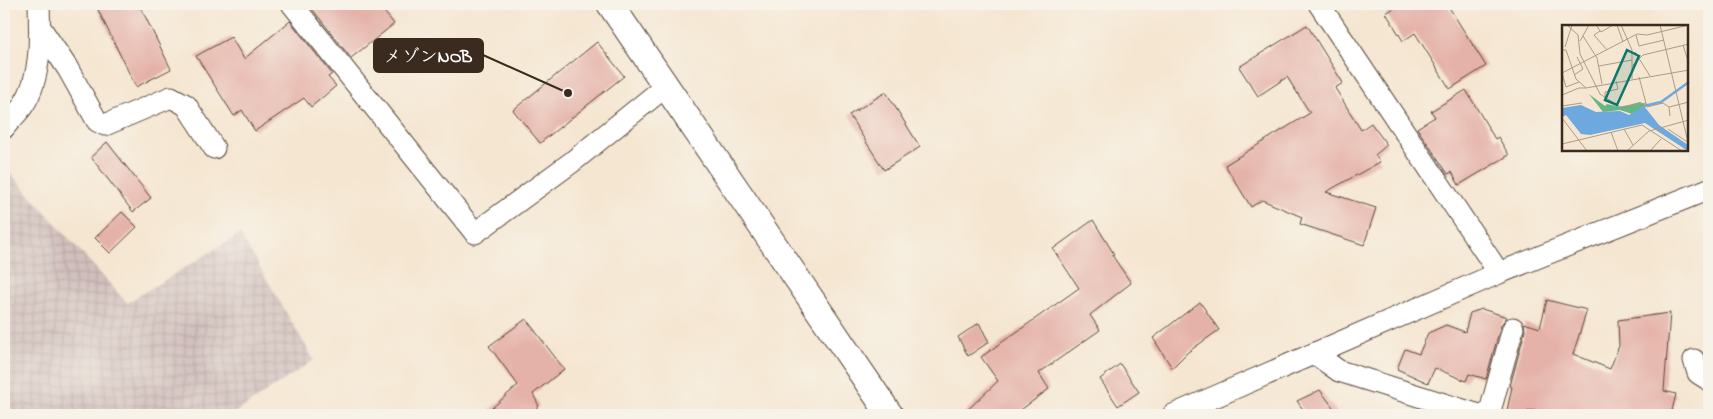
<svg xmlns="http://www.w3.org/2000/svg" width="1713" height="419" font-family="'Indie Flower','Klee One',sans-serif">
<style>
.industrial{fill:url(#industrial-grid)}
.building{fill:#e5b2a9}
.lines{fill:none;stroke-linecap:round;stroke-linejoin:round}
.minor-casing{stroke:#574639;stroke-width:23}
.tertiary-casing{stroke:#574639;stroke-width:28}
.minor{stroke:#fff;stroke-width:21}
.tertiary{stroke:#fff;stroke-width:26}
.inset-river{fill:none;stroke:#6da8de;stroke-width:2.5}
.inset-road{fill:none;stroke:#ab9b89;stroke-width:1}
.view{fill:#0f766e;fill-opacity:0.15;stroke:#0f766e;stroke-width:2.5}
.inset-edge{fill:none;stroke:#3b2a1e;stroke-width:2.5}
.leader{fill:none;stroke:#3b2a1e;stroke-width:2}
.callout-dot{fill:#3b2a1e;stroke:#f7f3e8;stroke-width:2}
.callout{fill:#3b2a1e;stroke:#3b2a1e;stroke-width:2}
.callout-label{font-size:18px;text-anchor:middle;font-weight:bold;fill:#fff}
</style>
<defs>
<pattern id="industrial-grid" width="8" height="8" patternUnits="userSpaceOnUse" patternTransform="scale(1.25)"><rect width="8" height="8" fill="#d1bfbd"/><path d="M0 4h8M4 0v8" fill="none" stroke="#b4a4a2"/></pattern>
</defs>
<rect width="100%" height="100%" fill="#f7f3e8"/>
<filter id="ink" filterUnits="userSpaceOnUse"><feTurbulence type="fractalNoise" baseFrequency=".02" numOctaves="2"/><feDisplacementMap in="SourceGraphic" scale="10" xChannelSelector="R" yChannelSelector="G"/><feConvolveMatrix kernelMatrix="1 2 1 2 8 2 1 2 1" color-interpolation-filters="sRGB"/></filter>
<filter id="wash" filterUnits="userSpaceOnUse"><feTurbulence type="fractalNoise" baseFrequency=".0096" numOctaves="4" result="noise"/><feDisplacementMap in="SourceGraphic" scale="20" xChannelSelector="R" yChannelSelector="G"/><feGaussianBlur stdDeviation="1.12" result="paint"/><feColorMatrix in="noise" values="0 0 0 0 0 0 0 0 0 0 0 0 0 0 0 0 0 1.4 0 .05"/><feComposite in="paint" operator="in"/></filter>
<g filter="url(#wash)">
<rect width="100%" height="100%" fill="#f5e6d1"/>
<path class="industrial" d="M4 166 127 303 240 234 314 360 232 415H4Z"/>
<g id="blocks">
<path class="building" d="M110 4H139L171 69 136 87 98 10Z
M310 4H378L394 24 351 58 309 5Z
M1401 4H1447L1486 66 1450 89 1415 33 1403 41 1386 13Z
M290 21 332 74 328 77 336 86 311 107 304 98 255 131 242 110 234 116 196 56 231 37 244 59Z
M1307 25 1343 83 1335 88 1361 130 1371 123 1387 145 1375 155 1380 162 1326 192 1376 208 1364 245 1300 224 1302 217 1262 200 1251 207 1225 165 1310 113 1287 77 1258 96 1239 67Z
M597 42 624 76 540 143 513 110Z
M1466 90 1495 139 1498 137 1509 155 1459 185 1452 172 1448 174 1417 128 1435 117 1431 111Z
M886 92 920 147 884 170 849 115Z
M107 142 151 198 133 212 91 157Z
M122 212 137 227 110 253 95 238Z
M1093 220 1114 254 1112 255 1131 283 1090 315 1100 330 1039 373 1049 389 1014 415H962L998 381 981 357 1079 288 1053 249Z
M1547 300 1587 310 1573 354 1610 369 1619 346 1618 320 1670 313 1664 391 1676 394 1671 415H1552L1530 410 1523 415H1506L1512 387 1510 386 1525 331 1524 323 1540 328Z
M1200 302 1219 330 1188 352 1172 368 1153 338Z
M1482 309 1507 317 1501 325 1486 379 1469 374 1466 381 1435 368 1428 383 1397 369 1405 349 1419 354 1428 333 1446 325 1465 332 1470 313Z
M526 319 564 369 533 394 539 406 528 415H484L518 385 489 346Z
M979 323 989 342 968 356 958 337Z
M1120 364 1139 392 1118 406 1100 379Z
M1320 390 1339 415H1307L1297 401Z"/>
</g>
</g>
<g filter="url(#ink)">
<use href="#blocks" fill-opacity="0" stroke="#574639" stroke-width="1"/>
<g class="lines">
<defs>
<path id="minor" d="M292 4 475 233 572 162 666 86
M1319 4 1499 273
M40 27 68 69 97 121 105 125 171 97 186 105 214 148
M4 128C10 119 19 113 24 104 42 76 40 35 39 4
M1315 354 1339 371 1479 415
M1694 360 1698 373 1709 380
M1173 415 1499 273 1709 189
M1489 415 1513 328"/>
<path id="tertiary" d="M610 4 890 415"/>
</defs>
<use href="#minor" class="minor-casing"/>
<use href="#tertiary" class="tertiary-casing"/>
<use href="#minor" class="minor"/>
<use href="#tertiary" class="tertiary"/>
</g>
</g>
<g transform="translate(1562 25)">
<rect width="126" height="126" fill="#f5e6d1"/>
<path d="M27 69 43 81 45 79 59 82 78 77 84 80 70 89 58 85 41 87Z" fill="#64b683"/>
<path d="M19 80 34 87 58 86 67 90 82 81 97 100 126 120V126L83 98 28 110 19 109 4 90 0 92V83Z" fill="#6da8de"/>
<path class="inset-river" d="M82 81 99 77 127 57"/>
<path class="inset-road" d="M5 0 16 10 18 29 38 69 58 82 84 78M34 0 39 7 51 0M55 0 61 17M59 0 70 25V54M98 0 126 117M38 6 32 10 45 25M74 10 77 21 102 15M21 11 35 33 40 59M18 16 27 0M121 20 127 39M3 22 10 0M0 25H4L14 54 24 63 127 45M73 27 88 51M37 41 70 35M70 41 81 30 127 19M12 50 21 44 15 32M77 52 85 82 101 78 107 82 108 91M17 57 4 62 0 48 75 9 85 10 127 0M0 70 17 63H24M43 73V67L56 64 54 56M0 81 20 78M107 82 127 77M0 93 25 126M62 104 71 120M106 104 127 118M49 107 56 126M0 119 80 100 120 126M65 126 87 106 127 95M88 126 99 114"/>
<path class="view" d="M65 25 77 31 55 80 43 75Z"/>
<rect width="126" height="126" class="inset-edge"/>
</g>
<path class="leader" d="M568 93L483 55"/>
<circle class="callout-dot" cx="568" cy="93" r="5"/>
<rect class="callout" x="374" y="39" width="109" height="33" rx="5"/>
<g class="callout-label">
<text x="428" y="62">メゾンNOB</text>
</g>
<rect width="1713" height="419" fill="none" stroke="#f7f3e8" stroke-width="20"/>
</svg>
